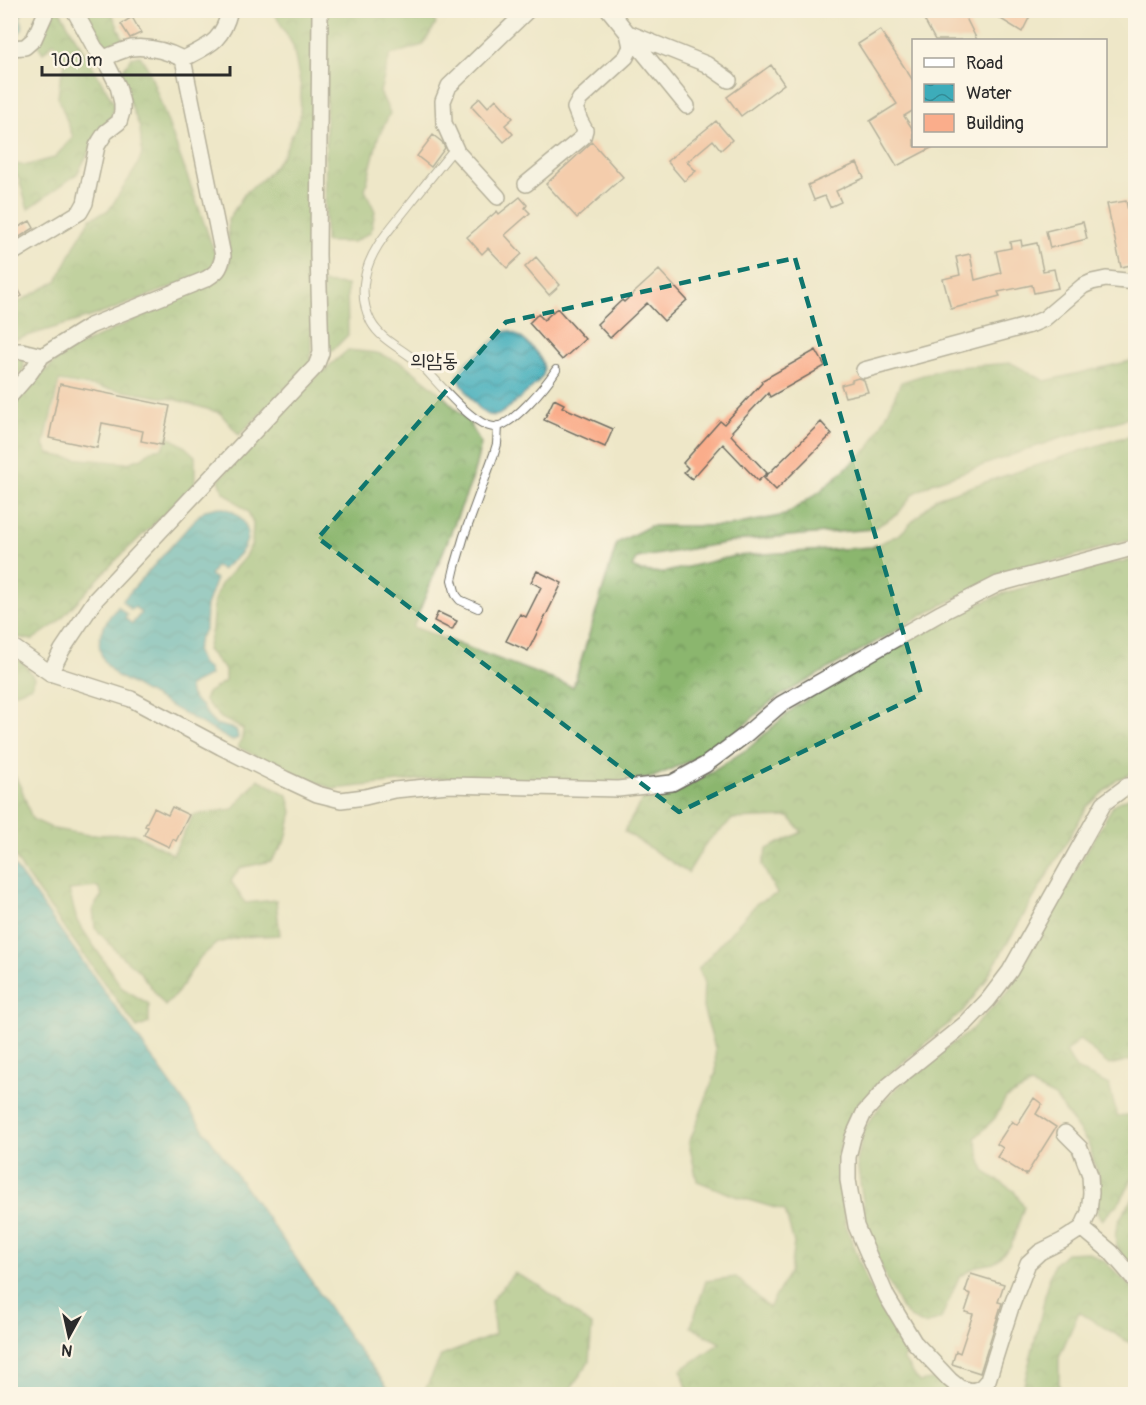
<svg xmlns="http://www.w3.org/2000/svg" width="1146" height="1405" font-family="Pangolin,'Poor Story',sans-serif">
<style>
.forest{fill:url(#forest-crowns);stroke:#5b704c;stroke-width:1.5}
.water{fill:url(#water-waves);stroke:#346c72;stroke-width:1.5}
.building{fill:#faad8b}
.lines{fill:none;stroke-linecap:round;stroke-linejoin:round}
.service-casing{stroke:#6f6d62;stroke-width:10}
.minor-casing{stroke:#6f6d62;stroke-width:18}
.service{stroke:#fff;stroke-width:8}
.minor{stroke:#fff;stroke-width:15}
.marked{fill:none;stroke:#0f766e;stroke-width:4.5;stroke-dasharray:12 8;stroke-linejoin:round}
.labels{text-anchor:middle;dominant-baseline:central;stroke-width:6;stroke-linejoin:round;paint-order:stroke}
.quarter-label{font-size:20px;fill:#2b2b2b;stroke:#fcf5e5}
</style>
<defs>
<pattern id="forest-crowns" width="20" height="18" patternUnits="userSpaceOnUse" patternTransform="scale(1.5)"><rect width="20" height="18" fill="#8bb66e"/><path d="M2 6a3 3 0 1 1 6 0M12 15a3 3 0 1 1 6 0" fill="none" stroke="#72945b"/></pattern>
<pattern id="water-waves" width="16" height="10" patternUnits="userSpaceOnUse" patternTransform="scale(1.5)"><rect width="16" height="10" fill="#3dacba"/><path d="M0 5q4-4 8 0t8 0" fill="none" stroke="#338c97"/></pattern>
</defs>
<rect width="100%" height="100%" fill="#fcf5e5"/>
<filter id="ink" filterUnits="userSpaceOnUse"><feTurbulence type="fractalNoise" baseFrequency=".0167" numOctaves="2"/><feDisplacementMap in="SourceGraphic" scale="12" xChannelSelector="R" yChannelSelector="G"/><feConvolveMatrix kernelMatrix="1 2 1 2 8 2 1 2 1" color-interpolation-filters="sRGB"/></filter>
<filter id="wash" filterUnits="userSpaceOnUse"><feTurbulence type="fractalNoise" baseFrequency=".008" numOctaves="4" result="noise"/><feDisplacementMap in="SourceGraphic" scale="24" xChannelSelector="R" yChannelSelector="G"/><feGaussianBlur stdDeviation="1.35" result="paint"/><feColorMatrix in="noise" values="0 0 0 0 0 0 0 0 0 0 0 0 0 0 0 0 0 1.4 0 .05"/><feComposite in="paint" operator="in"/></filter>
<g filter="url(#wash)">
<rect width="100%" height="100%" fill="#eee7c8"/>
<path class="forest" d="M53 11H60L114 103 112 117 93 145 77 174 28 209 18 176 11 177 10 164 28 165 54 158 73 137 58 97 60 80 65 64 54 42 43 53 37 44Z
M81 11H111L124 41 119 49 102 48Z
M272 11H316L311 207V363L239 435 220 413 174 399 59 381 44 445 49 454 69 458 127 463 142 458 152 450 163 448 168 436 184 446 195 456V485L114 562 57 623 32 640 16 637 11 632V412L20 395 64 353 219 280 229 265 228 220 245 193 266 176 283 155 300 117 301 88 293 46 274 12Z
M327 11H430L436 24 423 45 390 55 380 92 390 113 378 138 365 190 375 211 371 232 354 242H325Z
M140 56 149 70 216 256 212 268 203 275 106 312 11 341V306L57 281 76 243 91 218 109 210 136 168 142 154 140 128 124 88 122 71 132 57Z
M322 283 347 285 348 335 330 353 325 349Z
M348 350 377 353 404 364 439 392 469 422 481 444 472 480 413 627 573 687 617 543 650 526H729L785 515 819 492 869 448 886 416 901 382 945 368 1011 363 1045 381 1135 360V416L1052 441 932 483 913 494 898 514 873 529 743 540 637 558 632 567 641 571 662 573 735 556 872 547 900 534 936 498 1121 438 1135 436V542L1125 541 995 579 934 609 773 700 733 735 692 760 651 778 603 783 436 778 334 789 285 771 238 747 242 738 243 729 221 718 204 700 207 693 225 681V670L207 650 212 629 214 600 221 584 244 558 252 543 253 523 248 512 223 491 219 480 303 388Z
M11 357 24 359V369L11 386Z
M1131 560 1135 562V772L1117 780 1087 807 984 983 963 1011 878 1084 851 1116 842 1134 836 1168 846 1225 868 1284 909 1351 903 1359 919 1382 936 1379 956 1394H689L681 1370 720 1343 691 1327 706 1281 736 1277 769 1308 790 1271 794 1243 785 1211 735 1196 697 1181 689 1143 716 1072 715 1048 703 1008 704 980 698 969 757 903 777 894 762 865 767 849 802 832 789 817 733 819 706 843 688 873 624 831 644 797 663 795 682 790 749 748 796 706 944 619 1002 594 1097 566Z
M10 655 25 664 34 678 32 686 17 692H11Z
M11 770 21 787 32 819 54 829 89 835 134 834 173 854 193 815 233 809 258 779 288 795 292 812 286 840 271 861 240 868 231 881 245 903 276 900 280 935 241 937 217 943 199 959 178 992 165 1006 139 971 121 956 95 928 93 908 102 895 98 887 69 890 77 921 122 988 149 1004V1023L137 1028 26 875 11 850Z
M1135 795V1059L1109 1065 1100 1058 1080 1039 1066 1052 1076 1069 1109 1085 1117 1116 1135 1114V1174L1121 1200 1102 1220 1097 1213 1099 1178 1088 1143 1055 1097 1031 1085 1006 1098 995 1118 975 1138 984 1171 1014 1191 1024 1207 1011 1246 994 1263 977 1266 959 1277 941 1319 925 1325 912 1319 902 1309 884 1273 868 1235 857 1162 864 1129 885 1099 931 1058 967 1034 1009 990 1085 854 1114 804Z
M1135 1196V1273C1131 1267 1123 1260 1120 1253 1108 1230 1122 1214 1135 1196Z
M1088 1252 1104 1261 1135 1290V1337L1130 1343 1079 1312 1059 1357V1394H1026L1024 1384 1041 1315 1047 1285 1054 1264 1066 1253Z
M514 1273 540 1286 592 1326 589 1362 567 1394H423L441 1356 495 1335 491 1301Z"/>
<path class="water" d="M10 11H23L20 18C26 27 21 36 11 35Z
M509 331C522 336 549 359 543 375 540 382 505 412 498 415 495 416 491 415 489 415 476 410 464 387 457 376L465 363 504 332Z
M219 507C240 510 255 529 243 549 238 557 229 563 222 570L216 566 210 575 216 579 206 606 205 630 200 637 196 650 202 664 208 668 210 675 189 686 190 693 194 700 202 706 210 719 215 724 235 729 237 731 238 738 232 741 117 676C90 652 97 630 118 606L127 615 125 618 132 624 141 613 135 607 131 610 122 601 199 515 205 510Z
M10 860 291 1251 351 1340 393 1394H11Z"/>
<g id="blocks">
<path class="building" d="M919 10H938L941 16 952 10H962L977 40H935Z
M986 10H1033L1022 32Z
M132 17 141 33 130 38 121 24Z
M880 30 914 82V110L904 116 914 131V146H935L897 166 870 121 897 104 858 44Z
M771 65 784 84 741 116 727 97Z
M480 98 488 107 496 99 513 118 505 125 513 134 504 142 471 106Z
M716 121 732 140 721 150 713 140 687 162 696 171 684 181 667 161Z
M433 135 442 142 445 148 431 167 417 156Z
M592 142 623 177 577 218 546 184Z
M857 163 864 178 836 191 841 202 830 207 825 196 814 200 808 185Z
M520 197 527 205 525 208 530 213 505 235 522 254 507 268 488 248 482 254 467 237 497 211 499 214Z
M1126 201 1136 246V264L1121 267 1107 204Z
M10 215 17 228 30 221 34 228 10 243Z
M1083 222 1087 239 1050 248 1046 231Z
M1021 240 1022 246 1037 243 1043 271 1054 269 1058 288 1034 293 1032 285 998 292 1000 296 951 309 943 279 960 275 956 257 970 254 975 280 1001 273 996 251 1011 248 1010 242Z
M536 257 560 285 549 295 525 267Z
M659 270 687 300 664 321 647 303 610 338 597 324 622 300 624 302Z
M10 274 22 296 10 302Z
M557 308 585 339 562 360 529 323 538 314 544 320Z
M816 350 825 366 770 397 768 393 732 431 733 432 731 435 767 473 758 481 723 444 692 479 684 472 688 468 683 463 720 421 724 424 762 383 761 381Z
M858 378 864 380 868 392 845 397 841 385 852 382V380Z
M60 384 170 406 162 445 141 441 143 431 102 423 97 448 49 438Z
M554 399 564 404 562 407 613 429 605 447 544 420Z
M821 422 832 434 776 490 764 478Z
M537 571 562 583 528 651 506 641 520 614 526 617 541 587 531 582Z
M438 612 457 621 452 630 434 621Z
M172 807 189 815 176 841 173 839 169 847 144 835 148 827 145 826 154 808 168 815Z
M1034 1098 1042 1104 1036 1114 1056 1127 1026 1175 997 1157 1003 1148 997 1144 1012 1121 1017 1125Z
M971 1274 1004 1284 998 1302 1002 1303 980 1373 952 1364 956 1351 960 1353 973 1314 965 1312 971 1294 965 1292Z"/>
</g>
</g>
<g filter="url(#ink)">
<use href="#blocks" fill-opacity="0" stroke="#6f6d62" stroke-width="1.5"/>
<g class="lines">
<defs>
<path id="service" d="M455 148C439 167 424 186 409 205 392 227 370 249 365 277 362 292 364 308 371 322 382 342 406 350 422 366 437 381 473 426 494 427 512 427 547 384 556 370
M478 608 460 600 456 595 452 580 455 567 464 536 494 454 497 444 498 426"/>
<path id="minor" d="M609 10 687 106
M631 34 706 64 729 80
M10 48 25 47 34 39 47 10
M104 58C112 55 122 50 131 48 149 46 167 51 183 59
M526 184 583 137 585 130 580 121 575 108 580 99 626 57 631 47 628 33
M498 197 457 152 448 132 444 123 443 101 449 86 528 10
M14 252 80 212 85 203 97 146 100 141 106 132 119 122 122 112V103L118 86 104 58 95 48 74 10
M10 351H22L42 356
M864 370 1030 325 1044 319 1083 286 1092 282 1106 279 1136 282
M10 396 30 373 42 356 90 326 206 279C217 272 220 270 223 256L183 59C210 45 222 42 230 10
M10 645 50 673 131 699 221 747 285 779 317 794 341 800 365 797 394 790 448 785 618 789 672 783 705 765 744 736 781 704 939 614 998 584 1136 547
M50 673 62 650 96 599 316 366 321 353 318 255 320 10
M1065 1133 1080 1148 1090 1175 1091 1193 1089 1212 1082 1228 1062 1241 1040 1252 1028 1263 1011 1307 988 1380 981 1388 972 1391 960 1388 950 1380 914 1342 887 1297 856 1226 848 1180V1157L853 1137 864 1113 889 1085 966 1023 988 1000 1010 971 1104 803 1127 786 1136 785
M1082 1228 1111 1252 1136 1281"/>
</defs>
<use href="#service" class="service-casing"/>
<use href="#minor" class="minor-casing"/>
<use href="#service" class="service"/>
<use href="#minor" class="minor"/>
</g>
</g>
<path d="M0 0H1146V1405H0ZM795 258 921 694 679 812 318 538 506 322Z" fill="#eee7c8" fill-opacity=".55" fill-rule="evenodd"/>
<path class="marked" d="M795 258 921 694 679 812 318 538 506 322Z"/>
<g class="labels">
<g class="quarter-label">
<text x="434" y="360">의암동</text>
</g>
</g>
<rect width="1146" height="1405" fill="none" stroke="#fcf5e5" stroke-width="36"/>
<rect x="912" y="39" width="195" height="108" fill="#fcf5e5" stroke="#a8a49b" stroke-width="1.5"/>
<rect x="924" y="58" width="30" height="9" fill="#ffffff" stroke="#a8a49b" stroke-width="1.5"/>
<text x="966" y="69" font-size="18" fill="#2b2b2b">Road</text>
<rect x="924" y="84" width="30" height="18" fill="url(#water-waves)" stroke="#a8a49b" stroke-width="1.5"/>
<text x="966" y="99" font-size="18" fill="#2b2b2b">Water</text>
<rect x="924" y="114" width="30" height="18" fill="#faad8b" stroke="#a8a49b" stroke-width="1.5"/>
<text x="966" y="129" font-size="18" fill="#2b2b2b">Building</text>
<g transform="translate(69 1336) rotate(188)" stroke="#fcf5e5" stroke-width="4.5" paint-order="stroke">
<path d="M0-4.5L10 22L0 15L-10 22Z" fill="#2b2b2b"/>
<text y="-9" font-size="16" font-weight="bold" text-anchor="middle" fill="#2b2b2b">N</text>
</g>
<path d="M42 66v9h188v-9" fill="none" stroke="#2b2b2b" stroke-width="3"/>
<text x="51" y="66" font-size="18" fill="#2b2b2b" stroke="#fcf5e5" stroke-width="4.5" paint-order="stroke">100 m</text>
</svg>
